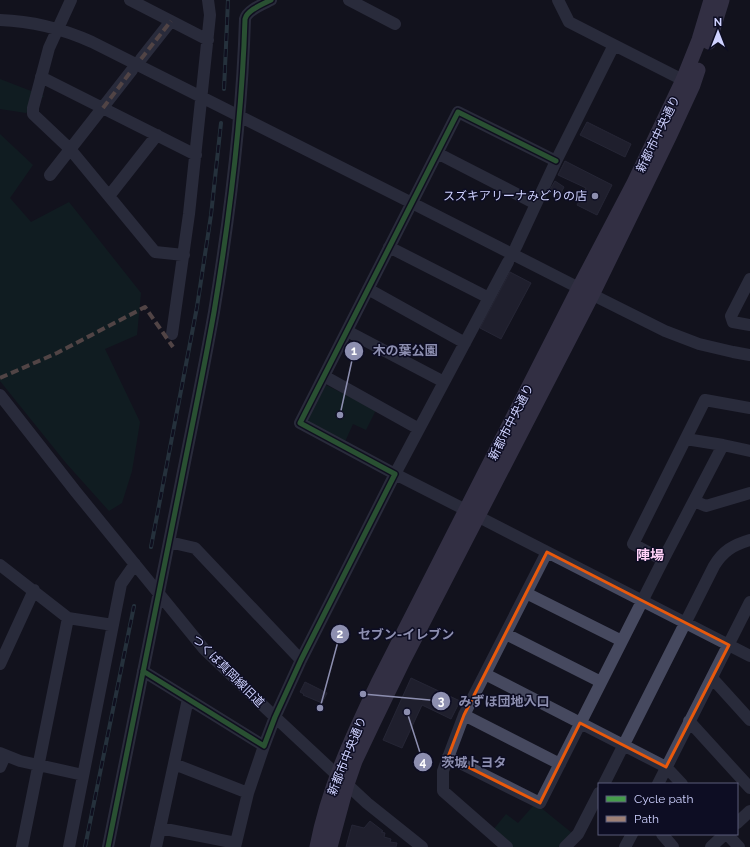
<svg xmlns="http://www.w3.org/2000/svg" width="750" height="847" font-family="Raleway,'Noto Sans JP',sans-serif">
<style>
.green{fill:#0f2926}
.building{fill:#303040;stroke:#3c3d52}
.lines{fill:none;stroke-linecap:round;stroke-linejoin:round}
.minor{stroke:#46495f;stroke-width:12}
.major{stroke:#595372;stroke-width:15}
.rail-casing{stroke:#3c5863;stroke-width:4}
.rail{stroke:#0d0d23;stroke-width:2.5;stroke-dasharray:8;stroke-linecap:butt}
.quiet{stroke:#9e8076;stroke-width:4;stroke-dasharray:8 4;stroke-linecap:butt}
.cycleway-casing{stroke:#0d0d23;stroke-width:8}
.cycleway{stroke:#469c4c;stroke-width:5}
.marked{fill:none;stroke:#e8590c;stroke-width:3;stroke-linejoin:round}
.poi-dot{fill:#8d8fb0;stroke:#0d0d23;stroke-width:1.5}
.labels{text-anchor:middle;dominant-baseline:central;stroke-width:3;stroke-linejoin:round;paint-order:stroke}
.street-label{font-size:12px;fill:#cfd2ff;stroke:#0d0d23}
.poi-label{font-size:12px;fill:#cfd2ff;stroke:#0d0d23;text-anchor:end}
.quarter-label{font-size:14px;font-weight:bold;fill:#ffd1f7;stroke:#0d0d23}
.leader{fill:none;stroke:#8d8fb0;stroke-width:1.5}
.callout-dot{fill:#8d8fb0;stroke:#0d0d23;stroke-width:1.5}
.mark-label{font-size:12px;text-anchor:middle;font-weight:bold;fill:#fff}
.callout-label{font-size:13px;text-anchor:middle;font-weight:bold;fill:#8d8fb0;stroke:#0d0d23;stroke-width:3;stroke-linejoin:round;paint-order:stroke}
</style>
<rect width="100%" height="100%" fill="#12121e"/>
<path class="green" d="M0 79 44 96 26 113 0 109Z
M0 134 33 165 10 198 31 222 69 202 141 293 137 335 105 349 140 422 132 471 122 503 109 511 66 463 0 381Z
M326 385 376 410 366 430 353 424 344 444 305 424Z
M534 805 540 807 572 833 558 847H512L493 830 506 814 518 823Z"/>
<path class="building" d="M587 122 631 144 625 157 580 135Z
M565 161 612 185 597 215 577 205 586 188 558 175Z
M555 181 564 187 559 197 549 191Z
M510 272 531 283 501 339 480 328Z
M411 678 460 701 451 719 422 705 402 748 383 740Z
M305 682 327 693 322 703 303 695 304 694 300 692Z
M370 821 383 831 381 832 385 833 384 837 391 839 390 842 397 843 396 847H346L352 825 364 828Z"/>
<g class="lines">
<path class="minor" d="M71 0 49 48 33 108V114L70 149 155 252 184 255
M130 0 208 40
M349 0 395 24
M558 0 569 22 614 45
M0 20C32 21 63 29 92 42L412 203 579 288 665 331 699 344 733 352 750 355
M141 59 171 21
M41 77 196 155
M437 153 536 204
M50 175 132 70
M109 196 157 135
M389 247 489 298
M516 247 556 161 614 45 683 80
M750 279 731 316 733 322 750 325
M368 289 465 343
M347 331 444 382
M172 334 189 214 210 15 208 0
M324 376 419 429
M0 395 76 492 204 649 275 717 367 803 422 847
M686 439 723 445 750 451
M694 501 706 506 750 493
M466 510 395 474 508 262
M477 516 750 656
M169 542 195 548 301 660
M663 560 633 544 705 400 750 408
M0 565 68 618 113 625
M526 593 622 641
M506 634 601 682
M0 664 34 590
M143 671 264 746 275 717 301 660 395 474 300 423 458 112 556 161
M485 674 666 767 682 784
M712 678 750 720
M464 715 560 764
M689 721 750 788
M0 753 20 761 83 775
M448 757 540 803 663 560 723 445
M174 764 248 793
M0 767 5 756
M604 784 714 566C723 551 733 545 750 540
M658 784 750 602
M737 823 750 811
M160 828 236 843
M662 834 673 847
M727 834 739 847
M22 847 68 618
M69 847 121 584 135 564
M108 847C132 725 157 604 181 482 192 426 204 369 214 312 230 215 242 117 245 19 247 10 263 4 271 0
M156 847 188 699
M235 847 248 793 264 746
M507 847 443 791V771L464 715 547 552
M565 847 578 834 599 793
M625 847 632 834
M711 847 725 834"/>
<path class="major" d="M709 42 722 0
M317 847C328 789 353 735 378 683L579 288 634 183 683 80 699 40 711 0
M330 847 347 784 355 761 373 723 404 659 592 295 669 137 693 85 698 70"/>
<defs>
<path id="rail" d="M224 89 226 46 228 0
M151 547 197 307 211 215 221 123
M85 847 134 606"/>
</defs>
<use href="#rail" class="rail-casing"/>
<use href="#rail" class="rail"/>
<path class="quiet" d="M141 59 171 21
M103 108 132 70
M0 378 57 353 145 307 173 347"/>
<defs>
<path id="cycleway" d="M143 671 264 746 275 717 301 660 395 474 300 423 458 112 556 161
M108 847C132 725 157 604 181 482 192 426 204 369 214 312 230 215 242 117 245 19 247 10 263 4 271 0"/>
</defs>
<use href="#cycleway" class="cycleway-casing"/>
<use href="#cycleway" class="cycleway"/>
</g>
<path d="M0 0H750V847H0ZM547 552 729 645 666 767 580 723 540 803 448 757 464 715Z" fill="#12121e" fill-opacity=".55" fill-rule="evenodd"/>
<path class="marked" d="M547 552 729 645 666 767 580 723 540 803 448 757 464 715Z"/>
<circle class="poi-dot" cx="595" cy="196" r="4"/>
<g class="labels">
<g class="street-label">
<text transform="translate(658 134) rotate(-64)">新都市中央通り</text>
<text transform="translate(511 422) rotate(-63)">新都市中央通り</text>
<text transform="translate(228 671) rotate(45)">つくば真岡線旧道</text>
<text transform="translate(347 756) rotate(-68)">新都市中央通り</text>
</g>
<g class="poi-label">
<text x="587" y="196">スズキアリーナみどりの店</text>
</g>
<g class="quarter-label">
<text x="650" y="555">陣場</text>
</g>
</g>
<path class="leader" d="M340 415L354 351M320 708L340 634M363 694L441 701M407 712L423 762"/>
<g class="callout-dot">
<circle cx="340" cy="415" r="4"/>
<circle cx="320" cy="708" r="4"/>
<circle cx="363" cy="694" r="4"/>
<circle cx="407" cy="712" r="4"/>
<circle cx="354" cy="351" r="10"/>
<circle cx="340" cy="634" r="10"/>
<circle cx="441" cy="701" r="10"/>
<circle cx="423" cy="762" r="10"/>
</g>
<g class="mark-label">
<text x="354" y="355">1</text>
<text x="340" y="638">2</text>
<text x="441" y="705">3</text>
<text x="423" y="766">4</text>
</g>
<g class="callout-label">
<text x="405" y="355">木の葉公園</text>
<text x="406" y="639">セブン-イレブン</text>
<text x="504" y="706">みずほ団地入口</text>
<text x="474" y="767">茨城トヨタ</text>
</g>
<rect x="598" y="783" width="140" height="52" fill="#0d0d23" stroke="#5b5c7b"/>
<rect x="606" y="796" width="20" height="6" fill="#469c4c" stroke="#5b5c7b"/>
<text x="634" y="803" font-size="12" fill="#cfd2ff">Cycle path</text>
<rect x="606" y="816" width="20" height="6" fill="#9e8076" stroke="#5b5c7b"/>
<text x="634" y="823" font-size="12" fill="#cfd2ff">Path</text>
<g transform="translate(718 32)" stroke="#0d0d23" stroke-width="3" paint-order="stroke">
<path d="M0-3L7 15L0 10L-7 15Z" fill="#cfd2ff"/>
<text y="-6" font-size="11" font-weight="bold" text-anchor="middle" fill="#cfd2ff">N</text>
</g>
</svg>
